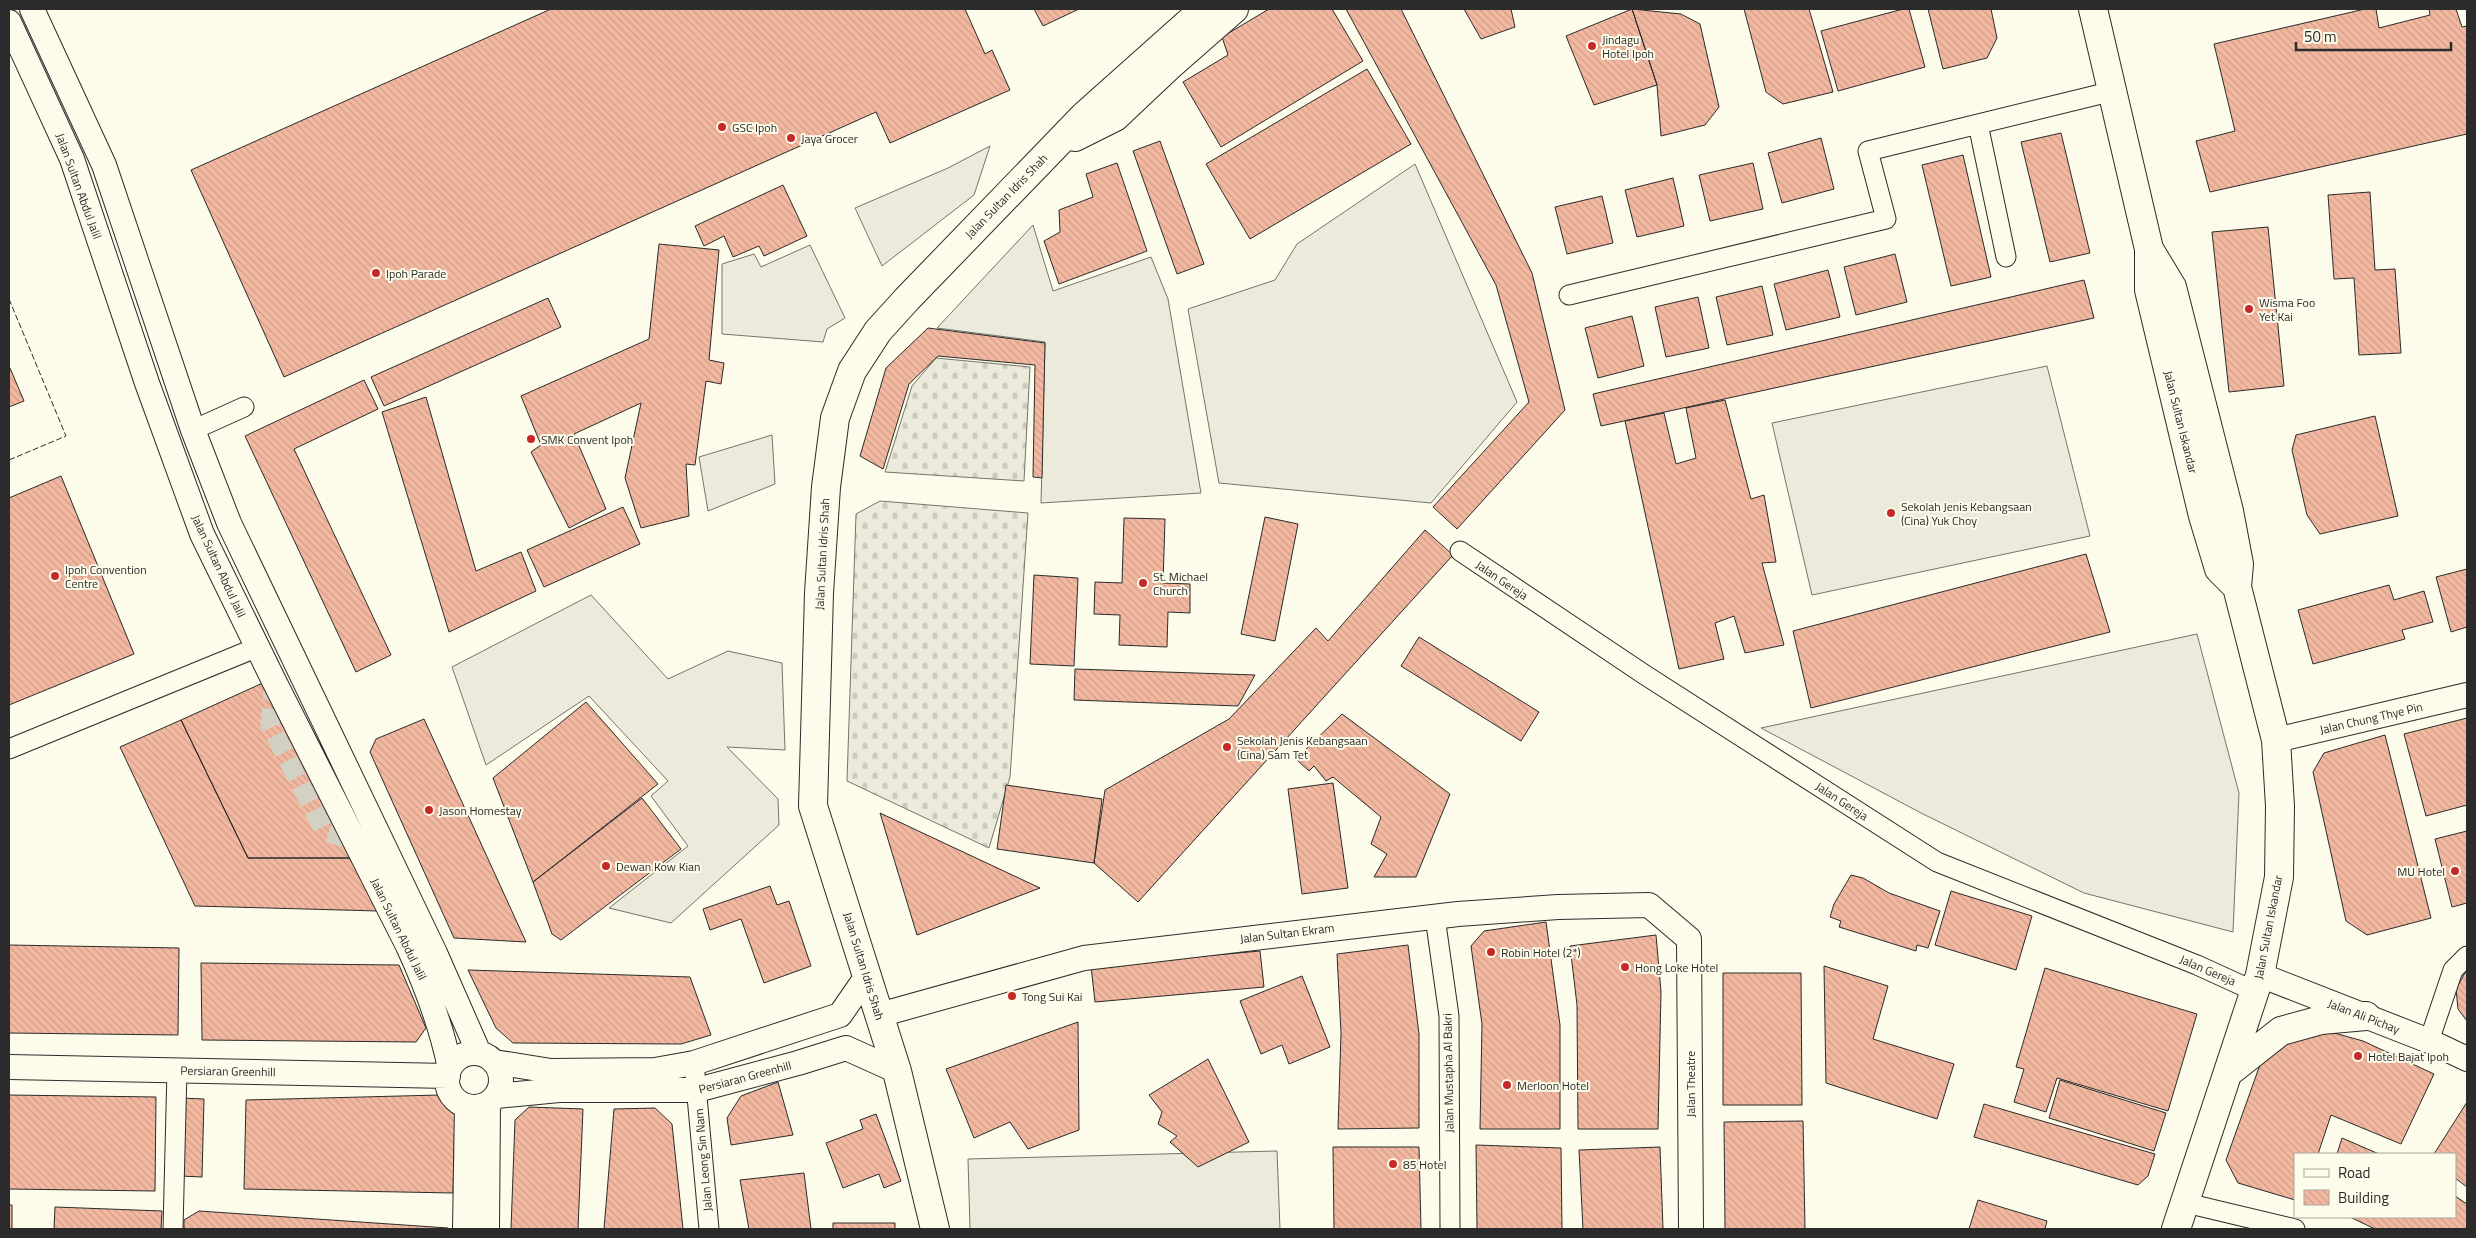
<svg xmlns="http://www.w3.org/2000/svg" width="2476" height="1238" font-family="'Titillium Web',sans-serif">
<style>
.grass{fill:#ecebdb;stroke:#74746e}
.cemetery{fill:url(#cemetery-stones);stroke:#74746e}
.parking{fill:#eceadb;stroke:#74746e}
.building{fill:url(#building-back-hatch);stroke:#2b2b2b}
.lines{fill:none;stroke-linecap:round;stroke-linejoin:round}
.minor-tunnel{stroke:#d3d1c4;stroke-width:19;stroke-dasharray:19 9;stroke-linecap:butt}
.minor-casing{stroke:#2b2b2b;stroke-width:21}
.tertiary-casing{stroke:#2b2b2b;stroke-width:26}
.trunk-casing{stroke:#2b2b2b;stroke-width:30}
.minor{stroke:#fdfbea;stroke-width:19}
.tertiary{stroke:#fdfbea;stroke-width:24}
.trunk{stroke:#fdfbea;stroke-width:28}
.fence{stroke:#2b2b2b;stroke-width:1;stroke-dasharray:6 2.5;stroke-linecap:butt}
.poi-dot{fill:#c62828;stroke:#fdfbea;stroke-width:2}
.labels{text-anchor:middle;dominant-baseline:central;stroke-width:4;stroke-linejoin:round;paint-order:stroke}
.poi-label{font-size:12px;fill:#2b2b2b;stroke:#fdfbea;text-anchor:start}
.street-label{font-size:12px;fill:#2b2b2b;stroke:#fdfbea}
</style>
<defs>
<pattern id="cemetery-stones" width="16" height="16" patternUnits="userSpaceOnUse" patternTransform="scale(1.25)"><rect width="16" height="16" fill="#ecebdb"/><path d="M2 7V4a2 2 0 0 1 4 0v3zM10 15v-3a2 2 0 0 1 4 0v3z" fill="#cbcabc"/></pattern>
<pattern id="building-back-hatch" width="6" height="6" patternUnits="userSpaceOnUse" patternTransform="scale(1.25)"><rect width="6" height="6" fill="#f2b8a0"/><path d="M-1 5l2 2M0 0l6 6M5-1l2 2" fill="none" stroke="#d09e8a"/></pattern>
</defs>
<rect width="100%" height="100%" fill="#fdfbea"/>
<path class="grass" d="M1415 164 1517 402 1431 503 1219 483 1188 309 1275 280 1297 244Z
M2047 366 2090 536 1812 595 1772 423Z"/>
<path class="cemetery" d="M936 358 1030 367 1024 481 885 472 912 386Z
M880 501 1028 513 1010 777 989 848 847 781 856 514Z"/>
<path class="parking" d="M990 146 974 195 882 266 855 208 948 168Z
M1033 225 1053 291 1151 257 1168 299 1201 493 1041 503 1045 342 937 328Z
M810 245 845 318 827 329 823 342 722 334V264L754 254 761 267Z
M772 435 775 484 708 511 699 457Z
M591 595 668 679 728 651 782 663 785 750 727 747 778 799 779 825 671 923 609 908 688 846 651 796 668 781 589 696 486 765 452 667Z
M2197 634 2239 793 2233 932 2084 893 1923 814 1761 728Z
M1277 1151 1280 1229H970L968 1159Z"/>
<path class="building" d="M551 9H965L985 54 992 50 1010 90 890 143 876 112 284 377 191 170Z
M1034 9H1079L1043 26Z
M1269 9H1332L1363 61 1221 147 1183 82 1228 55 1222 37Z
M1346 9H1401L1532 273 1565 410 1457 529 1433 507 1529 402 1496 285Z
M1464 9H1511L1515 27 1481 39Z
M1632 9 1681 14 1700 24 1719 107 1705 125 1661 136 1657 85Z
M1632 9 1657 85 1594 105 1566 36Z
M1744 9H1809L1833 92 1783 104 1766 92Z
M1903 9H1909L1925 67 1838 91 1821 31Z
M1928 9H1991L1997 38 1987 58 1943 69Z
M2365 9H2376L2379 28 2430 15 2429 9H2456L2462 27 2467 26V134L2210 192 2196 141 2235 131 2214 44Z
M1367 69 1411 144 1250 239 1206 164Z
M2061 133 2090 253 2050 262 2021 142Z
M1821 138 1834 189 1782 203 1768 153Z
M1160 141 1204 264 1177 274 1133 151Z
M1963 155 1991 277 1951 286 1922 165Z
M1117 163 1147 251 1059 284 1044 241 1060 232 1059 210 1093 197 1086 174Z
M1753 163 1763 209 1710 221 1699 175Z
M1673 178 1684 226 1637 237 1625 190Z
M783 185 807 236 764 256 759 246 733 257 724 236 704 246 695 226Z
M2370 192 2375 270 2395 269 2401 353 2359 355 2354 278 2334 279 2328 195Z
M1602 196 1613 243 1567 254 1555 207Z
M2268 227 2284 386 2229 392 2212 232Z
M659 244 719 250 709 360 724 363 721 384 706 381 695 465 686 464 689 516 641 528 625 478 641 403 574 434 606 509 569 528 531 452 541 445 521 396 649 339Z
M1895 254 1907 302 1856 315 1844 267Z
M1828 270 1840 317 1786 330 1774 284Z
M2084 280 2094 318 1601 426 1593 394Z
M1762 286 1773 335 1727 345 1716 297Z
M1698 297 1709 348 1666 357 1655 307Z
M548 298 561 327 384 406 371 377Z
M1632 316 1644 366 1598 378 1585 328Z
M928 328 1045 343 1042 478 1033 477 1035 365 938 356 909 384 883 469 860 456 886 368Z
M10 368 24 401 9 407V369Z
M364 380 378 409 294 449 391 655 356 672 245 436Z
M426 397 476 571 521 552 536 591 449 632 382 412Z
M1725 400 1751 499 1764 495 1776 562 1762 563 1784 645 1745 653 1734 616 1715 623 1724 659 1679 669 1625 421 1664 413 1676 464 1696 458 1686 408Z
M2375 416 2398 516 2320 534 2307 515 2292 450 2296 435Z
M61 476 134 654 9 705V498Z
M623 507 640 544 544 587 527 550Z
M1265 517 1298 524 1275 641 1241 634Z
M1124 518 1165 519 1163 583 1190 584V613L1168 612 1167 647 1119 645 1120 615 1094 614 1095 582 1122 583Z
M1425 530 1453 555 1138 902 1094 863 1105 790 1229 719 1316 628 1328 641Z
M2086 554 2110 632 1811 708 1793 631Z
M2467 569V627L2451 632 2436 577Z
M1034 575 1078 578 1074 666 1030 664Z
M2389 585 2394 600 2424 591 2433 622 2402 630 2405 639 2313 664 2298 610Z
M1419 637 1539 712 1521 741 1401 666Z
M1075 669 1255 675 1238 706 1074 700Z
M265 682 353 858H248L181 720Z
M586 702 658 784 533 882 493 778Z
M1342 714 1450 794 1416 877H1374L1387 854 1371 844 1381 817 1333 777 1326 781 1314 766 1309 771 1296 759Z
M2467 718V805L2426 816 2404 734Z
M424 719 526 942 454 938 370 752 376 739Z
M181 720 248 858H353L378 911 195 906 120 747Z
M2385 735 2431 918 2367 935 2346 921 2313 772 2324 753Z
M1333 783 1348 888 1302 894 1288 789Z
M1006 785 1102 799 1094 863 997 849Z
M642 798 681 849 561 940 552 934 533 882Z
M880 813 1040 888 917 935Z
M2467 831V903L2452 907 2435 839Z
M1851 875 1863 878 1889 893 1940 911 1928 948 1917 945 1916 951 1839 927 1841 921 1830 917 1834 904Z
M770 886 777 905 789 901 811 966 764 983 741 919 710 930 703 909Z
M1951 891 2032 916 2016 970 1935 945Z
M1546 922 1560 1025V1129H1480L1482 1024 1471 946 1484 931Z
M1656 935 1661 992 1658 1129H1578L1577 1005 1570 946Z
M9 945 179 948 178 1035 9 1033Z
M1408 945 1419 1034V1128L1338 1129 1341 1033 1337 954Z
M1260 951 1264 987 1095 1002 1091 966Z
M201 963 399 965 426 1028 416 1042 202 1040Z
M1824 966 1888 986 1873 1039 1954 1064 1937 1119 1826 1083Z
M2045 968 2197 1014 2168 1111 2057 1078 2046 1112 2014 1102 2024 1069 2016 1067Z
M468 970 690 977 711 1035 681 1044 513 1043 496 1028Z
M2466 971H2467V1021L2458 1009 2456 989Z
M1723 973H1801L1802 1105H1723Z
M1302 976 1330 1047 1289 1064 1282 1045 1261 1054 1240 1001Z
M1078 1022 1079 1130 1028 1149 1010 1122 974 1138 946 1069Z
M2320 1029 2363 1041 2434 1074 2401 1144 2331 1115 2318 1154H2295V1200L2238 1183 2226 1160 2261 1062 2283 1040Z
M1208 1059 1249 1142 1198 1167 1170 1142 1177 1136 1158 1124 1162 1112 1149 1095Z
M2060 1080 2166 1113 2154 1151 2049 1118Z
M778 1082 793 1135 731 1145 727 1118 741 1096Z
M9 1095 156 1097 155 1191 9 1189Z
M439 1095 455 1112 453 1193 244 1189 246 1100Z
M182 1098 204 1099 202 1177 180 1176Z
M2467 1102V1187L2455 1178V1154H2434Z
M1984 1104 2155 1154 2148 1176 2138 1185 1974 1137Z
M529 1107 583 1109 578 1229H511L515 1120Z
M655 1108 672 1124 683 1229H604L614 1109Z
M876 1114 901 1181 884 1188 879 1174 843 1188 826 1143 863 1129 860 1120Z
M1803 1121 1805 1229H1725L1724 1122Z
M2342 1138 2379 1154H2337Z
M1476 1145 1561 1148 1562 1229H1477Z
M1333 1147H1419L1421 1229H1334Z
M1660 1147 1663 1229H1583L1579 1150Z
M804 1173 811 1229H749L740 1180Z
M2455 1196 2467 1204V1229H2375L2350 1217H2455Z
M1978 1200 2047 1221 2045 1229H1969Z
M9 1205H12V1229H9Z
M55 1207 162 1211 161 1229H54Z
M199 1211 448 1228V1229H184V1220Z
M833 1223H895V1229H833Z"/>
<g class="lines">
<path class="minor-tunnel" d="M274 681 270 725 324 831 357 842"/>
<defs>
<path id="minor" d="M1978 124 2006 257
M1569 295 1886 219 1868 151 2101 94
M193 430 244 407
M1460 551 1645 675 1937 862 2197 965 2254 991
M9 749 258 647
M1435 917 1449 1016 1450 1229
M2429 1041 2453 970 2467 956
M694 1063 709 1229
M2186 1203 2295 1229
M173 1229 177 1070"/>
<path id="tertiary" d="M32 9 104 165 193 430 229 523 435 953 479 1053
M9 22 72 159 147 383 202 534 274 681 408 946C426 985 441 1025 450 1068
M2276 740 2467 695
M2260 975 2429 1041 2467 1059
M879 1015 1084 958 1458 914 1558 907 1649 905 1689 939 1691 1229
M447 1080a27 27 0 1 1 54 0a27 27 0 1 1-54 0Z
M494 1062 551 1071 655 1070 694 1063 840 1015 867 976
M9 1067 448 1076
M496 1096 559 1090H697L798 1063 846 1048 897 1071
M465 1229 467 1106
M487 1229 488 1103"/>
<path id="trunk" d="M2093 9 2149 249V290L2203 516 2219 569 2237 587
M1075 137 1115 117 1168 67 1234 9
M2149 249 2172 287 2229 511 2239 564 2237 587 2276 740 2280 806 2279 877 2260 975 2176 1229
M2229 1072 2281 1031 2321 1020 2366 1016
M935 1229 897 1071 813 806 819 593 826 487 835 418 852 371 878 331 907 299 1084 116 1204 9"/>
</defs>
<use href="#minor" class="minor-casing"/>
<use href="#tertiary" class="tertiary-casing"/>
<use href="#trunk" class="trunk-casing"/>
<use href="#minor" class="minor"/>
<use href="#tertiary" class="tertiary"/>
<use href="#trunk" class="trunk"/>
<path class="fence" d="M9 299 66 436 9 460"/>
</g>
<g class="poi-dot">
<circle cx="1592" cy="46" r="5"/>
<circle cx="722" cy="127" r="5"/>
<circle cx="791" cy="138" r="5"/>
<circle cx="376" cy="273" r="5"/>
<circle cx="2249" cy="309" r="5"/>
<circle cx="531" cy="439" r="5"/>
<circle cx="1891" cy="513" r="5"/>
<circle cx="55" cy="576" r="5"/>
<circle cx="1143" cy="583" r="5"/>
<circle cx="1227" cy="747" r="5"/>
<circle cx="429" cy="810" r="5"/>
<circle cx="606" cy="866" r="5"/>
<circle cx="2455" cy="871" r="5"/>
<circle cx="1491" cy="952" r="5"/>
<circle cx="1625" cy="967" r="5"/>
<circle cx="1012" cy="996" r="5"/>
<circle cx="2358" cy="1056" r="5"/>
<circle cx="1507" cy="1085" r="5"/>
<circle cx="1393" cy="1164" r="5"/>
</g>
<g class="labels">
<g class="poi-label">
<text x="1602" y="39">Jindagu<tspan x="1602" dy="14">Hotel Ipoh</tspan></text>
<text x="732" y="127">GSC Ipoh</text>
<text x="801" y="138">Jaya Grocer</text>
<text x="386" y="273">Ipoh Parade</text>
<text x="2259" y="302">Wisma Foo<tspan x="2259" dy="14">Yet Kai</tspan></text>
<text x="541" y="439">SMK Convent Ipoh</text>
<text x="1901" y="506">Sekolah Jenis Kebangsaan<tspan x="1901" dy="14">(Cina) Yuk Choy</tspan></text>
<text x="65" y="569">Ipoh Convention<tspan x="65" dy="14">Centre</tspan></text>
<text x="1153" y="576">St. Michael<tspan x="1153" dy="14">Church</tspan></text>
<text x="1237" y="740">Sekolah Jenis Kebangsaan<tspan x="1237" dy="14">(Cina) Sam Tet</tspan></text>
<text x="439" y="810">Jason Homestay</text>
<text x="616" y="866">Dewan Kow Kian</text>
<text x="2445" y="871" text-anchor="end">MU Hotel</text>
<text x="1501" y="952">Robin Hotel (2*)</text>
<text x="1635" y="967">Hong Loke Hotel</text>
<text x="1022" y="996">Tong Sui Kai</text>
<text x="2368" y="1056">Hotel Bajat Ipoh</text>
<text x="1517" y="1085">Merloon Hotel</text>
<text x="1403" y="1164">85 Hotel</text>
</g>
<g class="street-label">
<text transform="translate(79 186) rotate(70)">Jalan Sultan Abdul Jalil</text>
<text transform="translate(1006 196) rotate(-46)">Jalan Sultan Idris Shah</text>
<text transform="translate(2181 422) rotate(76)">Jalan Sultan Iskandar</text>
<text transform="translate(822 554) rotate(-87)">Jalan Sultan Idris Shah</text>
<text transform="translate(219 566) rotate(65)">Jalan Sultan Abdul Jalil</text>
<text transform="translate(1502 580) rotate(34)">Jalan Gereja</text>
<text transform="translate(2371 718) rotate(-13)">Jalan Chung Thye Pin</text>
<text transform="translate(1842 801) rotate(33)">Jalan Gereja</text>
<text transform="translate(2268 927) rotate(-79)">Jalan Sultan Iskandar</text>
<text transform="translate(399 929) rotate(64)">Jalan Sultan Abdul Jalil</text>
<text transform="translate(1287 933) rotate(-7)">Jalan Sultan Ekram</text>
<text transform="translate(864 966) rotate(73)">Jalan Sultan Idris Shah</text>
<text transform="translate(2208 970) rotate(23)">Jalan Gereja</text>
<text transform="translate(2364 1016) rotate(21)">Jalan Ali Pichay</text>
<text transform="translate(228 1071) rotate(1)">Persiaran Greenhill</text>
<text transform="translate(1448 1073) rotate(-91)">Jalan Mustapha Al Bakri</text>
<text transform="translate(745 1077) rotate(-15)">Persiaran Greenhill</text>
<text transform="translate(1690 1084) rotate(-90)">Jalan Theatre</text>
<text transform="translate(703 1160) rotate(-95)">Jalan Leong Sin Nam</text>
</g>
</g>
<rect width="2476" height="1238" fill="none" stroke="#2b2b2b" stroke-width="20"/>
<rect x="2294" y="1153" width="162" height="65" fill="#fdfbea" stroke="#a9a89e"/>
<rect x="2304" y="1169" width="25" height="8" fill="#fdfbea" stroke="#a9a89e"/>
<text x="2338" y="1178" font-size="15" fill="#2b2b2b">Road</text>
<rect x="2304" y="1190" width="25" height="15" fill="url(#building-back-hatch)" stroke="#a9a89e"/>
<text x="2338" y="1203" font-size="15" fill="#2b2b2b">Building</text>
<path d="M2296 42v8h155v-8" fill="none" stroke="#2b2b2b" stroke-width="2.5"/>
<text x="2304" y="42" font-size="15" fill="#2b2b2b" stroke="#fdfbea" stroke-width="4" paint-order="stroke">50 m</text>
</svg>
